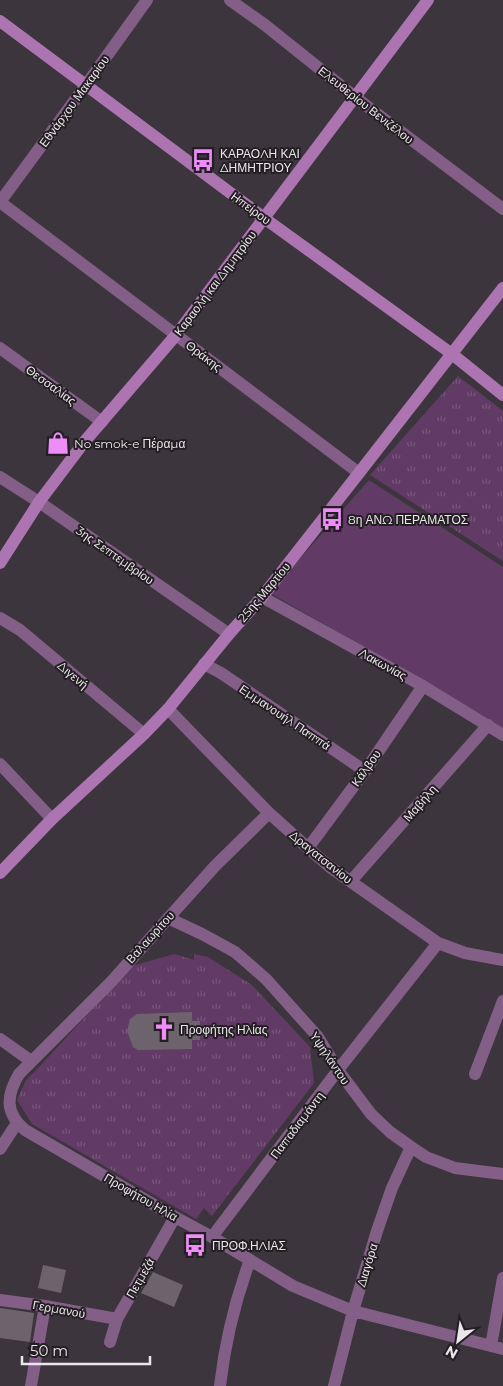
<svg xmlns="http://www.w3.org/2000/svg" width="503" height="1386" font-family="Montserrat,sans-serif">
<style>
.green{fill:#613b65}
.park{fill:url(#park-tufts)}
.building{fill:#6d636d}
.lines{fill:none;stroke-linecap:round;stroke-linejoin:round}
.street{stroke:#835f87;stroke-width:12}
.secondary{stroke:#ad74b2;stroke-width:12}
.labels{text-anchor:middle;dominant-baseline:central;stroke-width:4;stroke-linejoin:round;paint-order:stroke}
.street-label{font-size:12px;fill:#ece6ec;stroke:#221e22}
.poi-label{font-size:12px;fill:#ece6ec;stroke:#221e22;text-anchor:start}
</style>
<defs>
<pattern id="park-tufts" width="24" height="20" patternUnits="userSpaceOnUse" patternTransform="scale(1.25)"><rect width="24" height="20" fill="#613b65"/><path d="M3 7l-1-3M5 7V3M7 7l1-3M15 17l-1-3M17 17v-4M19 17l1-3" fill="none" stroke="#78577b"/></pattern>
</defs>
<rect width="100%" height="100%" fill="#3d353e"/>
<path class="green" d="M369 480 503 567V728L270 593Z"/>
<path class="park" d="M458 376 503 411V561L370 475Z
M174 954 194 960V954L208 957 252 985 310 1047 314 1083 212 1216 204 1208 196 1219 32 1124 17 1100 26 1080 41 1065 132 966Z"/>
<path class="building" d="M192 1012V1021H200V1040H192V1049L138 1050 133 1047 127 1031 130 1019 137 1014Z
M43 1265 66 1270 61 1293 38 1288Z
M153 1272 183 1285 174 1307 141 1293Z
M0 1308 34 1313 30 1342 0 1338Z"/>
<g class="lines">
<path class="street" d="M230 0 265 25 355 97 503 209
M0 202 359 473
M0 202 86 85 147 0
M0 348 102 422
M0 477 39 502 229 634
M262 597 423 686 503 735
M0 618 20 630 144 734
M204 664 221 673 365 771
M168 709 269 813 308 848 330 867 438 943 465 953 503 960
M0 764 52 819
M269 813 215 866 111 982 19 1074C6 1096 5 1113 25 1130L175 1217 212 1237 293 1286 353 1311 503 1349
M308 848 365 771 423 686
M351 881 488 725
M168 918 202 934 235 952 266 979 318 1037 338 1070 371 1114 390 1132 411 1147 426 1157 455 1168 503 1174
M0 1039 31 1061
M475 1074 503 1001
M0 1149 17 1123
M212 1237 338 1070 438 943
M0 1300 45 1306 117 1319
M110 1342 117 1319 175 1217
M491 1346 503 1278
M31 1386 45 1306
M220 1386C225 1342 235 1301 250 1260
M334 1386 353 1311 377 1231 392 1188 411 1147"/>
<path class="secondary" d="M0 21 264 218 452 354 503 395
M0 563 39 502 85 441 176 335 428 0
M0 873 52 819 144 734 168 709 229 634 262 597 359 473 503 288"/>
</g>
<defs>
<symbol id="bus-bare" viewBox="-9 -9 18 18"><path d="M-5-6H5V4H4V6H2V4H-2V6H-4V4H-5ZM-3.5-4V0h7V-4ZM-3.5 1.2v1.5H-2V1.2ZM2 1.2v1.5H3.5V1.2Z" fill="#ee8cf8" stroke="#221e22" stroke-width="2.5" paint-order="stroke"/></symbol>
<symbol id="shop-bare" viewBox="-9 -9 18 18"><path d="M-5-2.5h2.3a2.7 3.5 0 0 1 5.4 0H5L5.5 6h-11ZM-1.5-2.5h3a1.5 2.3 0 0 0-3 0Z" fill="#ee8cf8" stroke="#221e22" stroke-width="2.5" paint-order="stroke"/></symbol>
<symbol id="church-bare" viewBox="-9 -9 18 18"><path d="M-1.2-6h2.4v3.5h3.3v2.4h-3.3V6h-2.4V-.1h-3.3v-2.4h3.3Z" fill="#ee8cf8" stroke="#221e22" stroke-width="2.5" paint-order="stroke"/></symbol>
</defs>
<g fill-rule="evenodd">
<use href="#bus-bare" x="187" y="144" width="32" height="32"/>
<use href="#shop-bare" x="42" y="427" width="32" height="32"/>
<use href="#bus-bare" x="316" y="503" width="32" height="32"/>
<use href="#church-bare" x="148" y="1013" width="32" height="32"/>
<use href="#bus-bare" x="179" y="1229" width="32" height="32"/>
</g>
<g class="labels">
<g class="street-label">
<text transform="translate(74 101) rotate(-54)">Εθνάρχου Μακαρίου</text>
<text transform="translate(366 105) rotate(38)">Ελευθερίου Βενιζέλου</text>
<text transform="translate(251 208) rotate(36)">Ηπείρου</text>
<text transform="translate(215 283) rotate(-53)">Καραολή και Δημητρίου</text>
<text transform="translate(204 356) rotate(37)">Θράκης</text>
<text transform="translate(51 385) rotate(36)">Θεσσαλίας</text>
<text transform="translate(115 555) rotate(35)">3ης Σεπτεμβρίου</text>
<text transform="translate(264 592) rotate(-50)">25ης Μαρτίου</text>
<text transform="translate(383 664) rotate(29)">Λακωνίας</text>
<text transform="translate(73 675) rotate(40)">Διγενή</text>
<text transform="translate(285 717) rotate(34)">Εμμανουήλ Παππά</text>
<text transform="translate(366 768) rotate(-55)">Κάλβου</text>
<text transform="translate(420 803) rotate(-49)">Μαβήλη</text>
<text transform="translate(321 857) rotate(39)">Δραγατσανίου</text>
<text transform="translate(150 937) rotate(-48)">Βαλαωρίτου</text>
<text transform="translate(330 1058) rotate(56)">Υψηλάντου</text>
<text transform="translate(297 1125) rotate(-53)">Παπαδιαμάντη</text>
<text transform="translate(141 1197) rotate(30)">Προφήτου Ηλία</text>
<text transform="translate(367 1265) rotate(-73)">Διαγόρα</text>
<text transform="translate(140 1278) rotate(-60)">Πετμεζά</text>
<text transform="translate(59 1309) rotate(10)">Γερμανού</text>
</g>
<g class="poi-label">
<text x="220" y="153">ΚΑΡΑΟΛΗ ΚΑΙ<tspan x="220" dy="14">ΔΗΜΗΤΡΙΟΥ</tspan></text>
<text x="74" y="443">No smok-e Πέραμα</text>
<text x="348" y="519">8η ΑΝΩ ΠΕΡΑΜΑΤΟΣ</text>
<text x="180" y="1029">Προφήτης Ηλίας</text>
<text x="212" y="1245">ΠΡΟΦ.ΗΛΙΑΣ</text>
</g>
</g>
<g transform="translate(458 1341) rotate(210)" stroke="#221e22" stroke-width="4" paint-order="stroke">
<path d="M0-4L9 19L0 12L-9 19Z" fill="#ece6ec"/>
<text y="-8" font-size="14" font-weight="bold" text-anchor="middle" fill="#ece6ec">N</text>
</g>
<path d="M22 1356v8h128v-8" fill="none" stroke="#ece6ec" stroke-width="2.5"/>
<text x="30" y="1356" font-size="15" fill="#ece6ec" stroke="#221e22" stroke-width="4" paint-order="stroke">50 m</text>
</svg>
